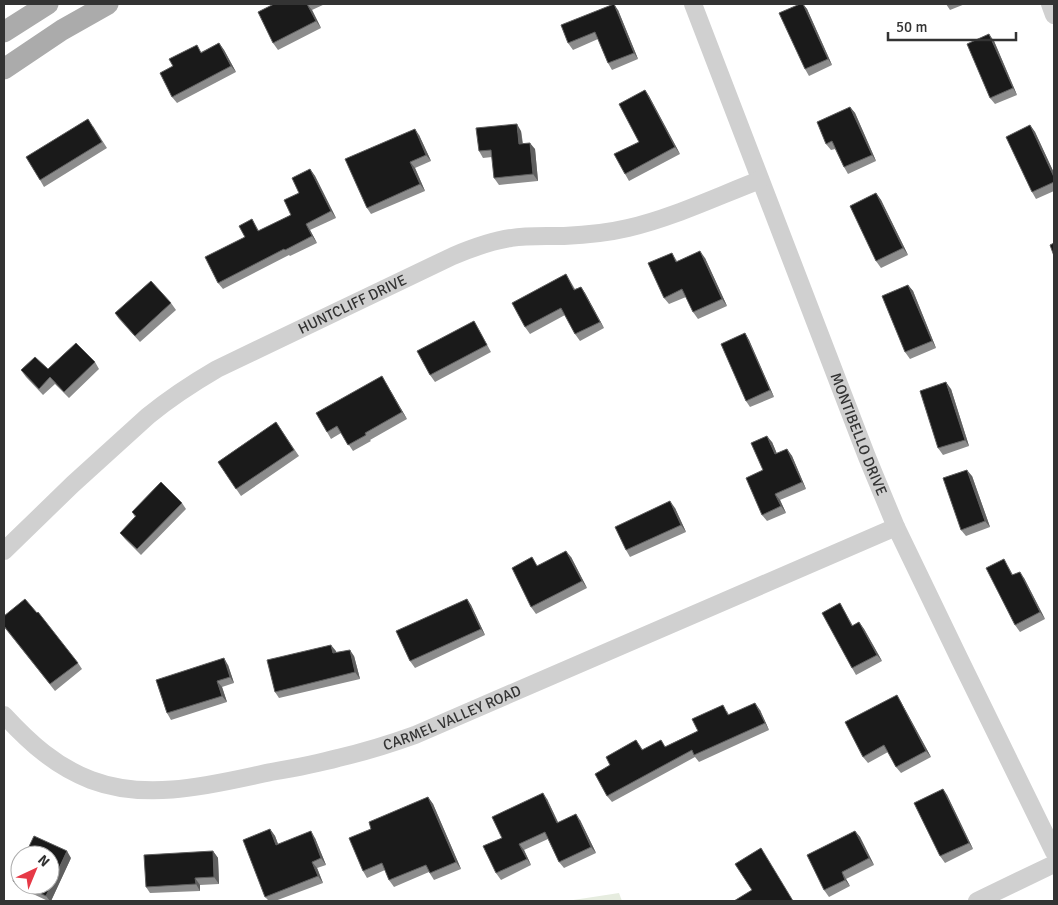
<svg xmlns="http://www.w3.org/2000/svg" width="1058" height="905" font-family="Signika,sans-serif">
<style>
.green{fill:#e6ecdf}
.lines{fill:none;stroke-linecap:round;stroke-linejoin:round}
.minor{stroke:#d0d0d0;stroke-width:18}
.major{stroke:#ababab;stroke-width:21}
.wall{fill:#8c8c8c}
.shaded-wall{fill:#5f5f5f}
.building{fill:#1a1a1a;stroke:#5f5f5f}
.labels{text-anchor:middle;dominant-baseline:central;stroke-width:5;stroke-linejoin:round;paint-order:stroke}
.street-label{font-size:15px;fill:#333;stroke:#fff}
</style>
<rect width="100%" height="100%" fill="#fff"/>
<path class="green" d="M619 893 622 901H567Z"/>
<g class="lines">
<g class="minor">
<path id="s1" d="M693 4 867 457 896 527 960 660 1054 852"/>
<path d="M1050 4 1054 15"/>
<path id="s2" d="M4 551 73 484 148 416C170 398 193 383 217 369L453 256C472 248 490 241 511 238 528 235 546 236 564 236 585 235 607 233 628 228 672 218 718 196 760 180"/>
<path id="s3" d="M4 715C30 743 55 766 91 780 149 802 214 784 271 772 294 768 316 764 338 758 364 752 390 744 415 735L896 527"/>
<path d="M977 901 1054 864"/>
</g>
<path class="major" d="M4 32 48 4
M4 69 62 30 108 4"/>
</g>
<path class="wall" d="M274 4H325L312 10 321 28 278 50 273 43Z
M803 4 807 9 832 65 809 76 805 69Z
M946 4H965L950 10Z
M618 10 638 59 612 70 608 63 598 39 573 50 568 43Z
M994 41 1017 95 995 104 990 98Z
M219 43 224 50 236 72 177 103 172 97 173 66Z
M645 90 649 96 680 154 629 181 625 174 639 142Z
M850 107 855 113 876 161 848 174 844 167 835 149 831 150 826 144Z
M1030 125 1035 132 1054 173V191L1036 199 1032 192Z
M93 126 107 148 44 187 40 180Z
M521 131 523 143 535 149 538 181 499 185 494 178 492 157 483 158 479 151Z
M419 135 431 161 415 168 425 191 371 214 367 208Z
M310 169 315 176 336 218 310 230 317 243 290 256 289 255 223 289 218 283 245 237 252 219 259 231 291 215 299 193Z
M876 193 881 200 908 255 881 268 876 261Z
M672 253 677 261 705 258 727 306 698 319 693 312 686 297 669 304 664 298Z
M566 274 575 289 581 287 585 293 604 328 580 341 575 334 565 315 530 334 525 327Z
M908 285 913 291 936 348 910 359 905 352Z
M171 303 176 310 140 342 119 319 115 313Z
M474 321 478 328 491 352 435 382 430 375Z
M745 333 749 340 774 397 750 407 746 401Z
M95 362 99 369 69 398 55 384 43 395 26 377 21 370 48 369Z
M386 383 407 419 370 440 371 441 353 451 341 433 331 439 327 432Z
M951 389 969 446 943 455 938 448Z
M276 422 299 456 241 496 218 462Z
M772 442 777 454 787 449 792 456 806 489 780 500 786 513 767 521 762 515 763 470Z
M972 476 990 527 966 536 961 530Z
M182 503 186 509 141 555 125 539 120 533 135 517 132 512Z
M675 508 686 532 630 557 626 550Z
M571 557 587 588 536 614 531 607 538 565Z
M1008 566 1013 575 1024 578 1045 619 1020 632 1015 625Z
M467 599 471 605 485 635 415 668 410 661Z
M844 610 853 626 859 622 864 629 882 661 856 675 852 668Z
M4 616 78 663 82 669 55 691 4 627Z
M336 651V653L354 656 360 679 279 698 275 692Z
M228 665 234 683 222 687 227 702 171 720 167 713Z
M897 695 901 702 931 757 901 773 896 767 888 752 868 763 863 757Z
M760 710 769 730 699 762 695 757 612 802 607 796 610 765 636 740 643 750 666 746 698 731 727 711 729 715Z
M943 789 947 795 973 849 945 863 940 856Z
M428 797 433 804 461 869 434 880 429 872 394 887 389 880 385 870 367 878 363 871 371 829Z
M547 799 558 822 580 820 596 853 564 868 559 862 548 839 524 850 531 865 501 880 496 873 502 838Z
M270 829 275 836 278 844 315 838 326 865 317 868 323 883 275 901H269L265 897Z
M855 831 860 837 874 865 846 879 850 886 829 897 824 890Z
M213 851 218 858 219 884 200 885V891L150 893 146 887Z
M71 858 51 901H48L18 887 13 881 20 866V885H50Z"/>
<path class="shaded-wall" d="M307 4 312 10 321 28 316 21Z
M614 4 618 10 638 59 634 53Z
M803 4 807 9 832 65 828 59Z
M989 34 994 41 1017 95 1013 88Z
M219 43 224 50 236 72 231 66Z
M645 90 649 96 680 154 675 147Z
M850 107 855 113 876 161 872 155Z
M517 124 521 131 523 150 519 144Z
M1030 125 1035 132 1054 173V177Z
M415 129 419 135 431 161 426 155Z
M530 143 535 149 538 181 533 174Z
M410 162 415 168 425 191 420 184Z
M310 169 315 176 336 218 331 211Z
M876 193 881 200 908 255 903 248Z
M306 224 310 230 317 243 312 236Z
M700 251 705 258 727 306 722 299Z
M908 285 913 291 936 348 932 341Z
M581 287 585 293 604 328 600 322Z
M745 333 749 340 774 397 770 390Z
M382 376 386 383 407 419 402 412Z
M946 382 951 389 969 446 965 440Z
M767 436 772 442 780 461 775 454Z
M787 449 792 456 806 489 802 482Z
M967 470 972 476 990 527 985 521Z
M775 494 780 500 786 513 781 506Z
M670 501 675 508 686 532 681 525Z
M566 551 571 557 587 588 582 581Z
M1020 572 1024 578 1045 619 1040 612Z
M467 599 471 605 485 635 481 629Z
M859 622 864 629 882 661 877 655Z
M331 645 336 651 338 660 333 653Z
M350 650 354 656 360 679 355 672Z
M224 658 228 665 234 683 230 677Z
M217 681 222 687 227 702 222 696Z
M897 695 901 702 931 757 926 751Z
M755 703 760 710 769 730 765 723Z
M943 789 947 795 973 849 969 843Z
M543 793 547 799 561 829 557 823Z
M428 797 433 804 461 869 456 862Z
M576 814 580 820 596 853 591 847Z
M270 829 275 836 281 852 276 845Z
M311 831 315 838 326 865 321 858Z
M855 831 860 837 874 865 869 858Z
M519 844 524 850 531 865 527 859Z
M67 851 71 858 51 901H50L46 896Z
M213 851 218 858 219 884 214 877Z
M312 862 317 868 323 883 318 876Z
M842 872 850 886 845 880Z
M195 878 200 885V891L196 884Z"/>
<path class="building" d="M274 4H307L316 21 273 43 258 12Z
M614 4 634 53 608 63 595 32 568 43 561 25Z
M800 4H803L828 59 805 69 779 13Z
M989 34 1013 88 990 98 967 44Z
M219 43 231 66 172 97 160 73 173 66 169 59 197 45 201 53Z
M645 90 675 147 625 174 614 154 639 142 619 104Z
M850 107 872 155 844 167 832 141 826 144 817 122Z
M88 119 102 142 40 180 26 157Z
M517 124 519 144 530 143 533 174 494 178 491 150 479 151 476 128Z
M1030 125 1054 177V182L1032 192 1006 137Z
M415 129 426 155 410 162 420 184 367 208 345 159Z
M310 169 331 211 306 224 312 236 285 250 284 249 218 283 205 257 245 237 239 226 252 219 258 231 291 215 284 200 299 193 292 178Z
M876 193 903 248 876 261 850 206Z
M1054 243V256L1050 245Z
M700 251 722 299 693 312 682 289 664 298 648 263 672 253 676 262Z
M566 274 574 290 581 287 600 322 575 334 561 308 525 327 512 303Z
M151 281 171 303 135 336 115 313Z
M908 285 932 341 905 352 882 296Z
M474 321 487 345 430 375 417 351Z
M745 333 770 390 746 401 721 344Z
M76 343 95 362 64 392 50 377 39 389 21 370 35 357 48 369Z
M382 376 402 412 365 433 366 435 348 445 337 426 327 432 316 413Z
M946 382 965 440 938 448 920 391Z
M276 422 294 450 236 489 218 462Z
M767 436 775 454 787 449 802 482 775 494 781 506 762 515 746 478 763 470 751 443Z
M967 470 985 521 961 530 943 478Z
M161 482 182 503 137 549 120 533 136 516 132 512Z
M670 501 681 525 626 550 615 527Z
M566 551 582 581 531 607 512 568 532 557 537 566Z
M1004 559 1012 575 1020 572 1040 612 1015 625 986 568Z
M25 599 37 613 38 612 78 663 50 684 4 626V616Z
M467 599 481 629 410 661 396 631Z
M840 603 852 626 859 622 877 655 852 668 822 613Z
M331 645 333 653 350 650 355 672 275 692 267 660Z
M224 658 230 677 217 681 222 696 167 713 156 680Z
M897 695 926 751 896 767 884 745 863 757 845 722Z
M755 703 765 723 694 755 692 750 607 796 595 774 610 765 606 757 636 740 642 750 661 740 665 747 698 731 692 719 723 705 728 715Z
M943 789 969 843 940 856 914 803Z
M543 793 557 823 576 814 591 847 559 862 545 832 519 844 527 859 496 873 483 846 502 838 492 817Z
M428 797 456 862 430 873 426 865 389 880 382 863 363 871 349 838 371 829 369 822Z
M270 829 276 845 311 831 321 858 312 862 318 876 265 897 243 840Z
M855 831 869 858 842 872 845 880 824 890 807 855Z
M34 836 67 851 46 896 22 885H50V855H25Z
M761 848 793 901H734L752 890 735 864Z
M213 851 214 877 195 878 196 884 146 887 144 855Z
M20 866V884L13 881Z"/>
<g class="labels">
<g class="street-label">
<text stroke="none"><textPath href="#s2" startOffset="431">HUNTCLIFF DRIVE</textPath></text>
<text stroke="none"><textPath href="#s1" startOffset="461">MONTIBELLO DRIVE</textPath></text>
<text stroke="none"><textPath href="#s3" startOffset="482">CARMEL VALLEY ROAD</textPath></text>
</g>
</g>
<rect width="1058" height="905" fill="none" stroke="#333333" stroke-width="10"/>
<g transform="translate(35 870) rotate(44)"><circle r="24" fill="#ffffff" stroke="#adadad"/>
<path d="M0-4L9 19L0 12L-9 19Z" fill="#e63946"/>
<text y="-8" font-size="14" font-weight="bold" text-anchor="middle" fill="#333333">N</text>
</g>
<path d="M888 32v8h128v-8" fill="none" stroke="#333333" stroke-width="2.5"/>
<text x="896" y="32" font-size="15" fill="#333333" stroke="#ffffff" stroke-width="4" paint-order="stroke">50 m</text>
</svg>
